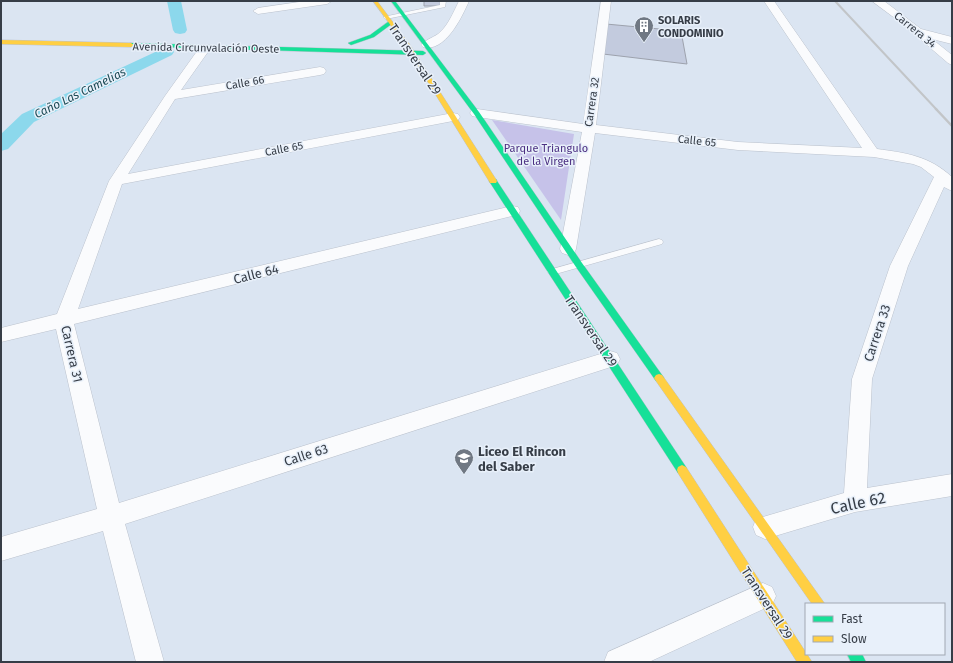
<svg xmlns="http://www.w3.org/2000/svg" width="953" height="663" font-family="'Fira Sans',sans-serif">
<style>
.green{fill:#c6c2e9}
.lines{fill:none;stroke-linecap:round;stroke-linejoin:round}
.canal{fill:#8cd8ec;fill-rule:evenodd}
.building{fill:#c3cbde;stroke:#9da2ad}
.lane-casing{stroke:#bbc2cd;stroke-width:1}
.street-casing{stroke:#bbc2cd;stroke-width:1}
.fast-casing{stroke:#bbc2cd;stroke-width:1}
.slow-casing{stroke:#bbc2cd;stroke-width:1}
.lane{fill:#fafbfd;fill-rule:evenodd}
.street{fill:#fafbfd;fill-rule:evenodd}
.fast{fill:#16e098;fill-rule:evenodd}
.slow{fill:#ffcf43;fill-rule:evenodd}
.rail-far1{stroke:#c2c5c8;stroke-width:2}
.rail{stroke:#c2c5c8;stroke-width:2.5}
.labels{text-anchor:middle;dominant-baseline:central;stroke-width:3;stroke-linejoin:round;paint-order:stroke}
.far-poi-label{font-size:11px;font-weight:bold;fill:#363d47;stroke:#e8f0fa;text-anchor:start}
.far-street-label{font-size:11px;fill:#363d47;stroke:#e8f0fa}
.far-park-label{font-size:11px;fill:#4c2f82;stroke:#e8f0fa}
.far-water-label{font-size:12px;font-style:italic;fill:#1c4b55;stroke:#e8f0fa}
.street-label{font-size:13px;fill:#363d47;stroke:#e8f0fa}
.poi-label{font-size:13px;font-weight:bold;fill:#363d47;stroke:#e8f0fa;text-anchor:start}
.near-street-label{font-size:16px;fill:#363d47;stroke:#e8f0fa}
</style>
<rect width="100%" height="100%" fill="#dbe5f2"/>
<path class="green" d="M492 120 574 134 561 220Z"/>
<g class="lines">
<path class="canal" d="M167 1H181L187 30 185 33 180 34 175 33 173 30Z
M166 47 172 49 174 52 172 55 34 122 8 149 1 151V134L22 114Z"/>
</g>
<path class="building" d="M424 1H441L440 6H424Z
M606 24 681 31 687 64 603 54Z"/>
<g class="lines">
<defs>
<path id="lane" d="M440 1H446L445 7 386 19 383 17 440 5Z
M659 239 662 240 663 242 662 244 552 275 547 272 549 270Z"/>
<path id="street" d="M306 1H332L327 4 258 14 253 11 258 8Z
M459 1H469C462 17 445 53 423 47L421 45C425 40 432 38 438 34 448 26 453 13 459 1Z
M601 1H611L596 125 738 142 862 148 764 1H774L877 149C907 153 929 156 952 177V191L944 187 908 266 872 379 867 488 952 474V496L855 512 765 539 756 535 753 527 756 519 844 493 852 379 890 266 934 177 921 167 913 164 874 157 738 150 595 133 576 249 574 253 568 255 562 253 560 249 582 132 477 117 472 116 470 113 472 110 477 109 583 124Z
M872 1H884L921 29 952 37V44L932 39 952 55V65L948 63 900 22Z
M204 46 208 47 210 49 181 90 320 67 324 68 326 71 324 74 320 75 175 99 128 174 453 113 458 114 460 117 458 120 453 121 122 184 78 309 512 206 518 207 520 211 518 215 512 216 74 324 119 503 610 351 617 353 620 359 617 365 125 524 164 662H136L103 531 1 561V537L97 509 56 329 1 342V328L57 314 109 181 165 96 200 47Z
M763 583 772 587 776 596 772 605 649 662H604L608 652Z"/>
<path id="fast" d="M391 1H395L479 112 582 263 662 375 664 378 662 381 659 382 656 381 576 267 474 114Z
M388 22 393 23 374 37 351 45 348 43 370 35Z
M131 43 423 51 426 53 423 55 129 46V44Z
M490 179H496L497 181 686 467 687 470 686 473 682 475 678 473 489 181Z
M847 654H862L866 662H851Z"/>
<path id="slow" d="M373 1H377L410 45 497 181 496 183H490L489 181 405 45Z
M1 40 131 43 134 45 131 47 1 44Z
M659 374 662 375 825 604H812L656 381 654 378 656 375Z
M682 465 686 467 812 662H797L678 473 677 470 678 467Z"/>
</defs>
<use href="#lane" class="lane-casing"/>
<use href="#street" class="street-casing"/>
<use href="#fast" class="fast-casing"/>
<use href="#slow" class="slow-casing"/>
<use href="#lane" class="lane"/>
<use href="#street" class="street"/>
<use href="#fast" class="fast"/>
<use href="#slow" class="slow"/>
<path class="rail-far1" d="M835 1 937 110"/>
<path class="rail" d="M936 109 952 126"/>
</g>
<defs>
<symbol id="building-pin" viewBox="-11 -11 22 30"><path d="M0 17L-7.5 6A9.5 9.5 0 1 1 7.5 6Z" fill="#707883" stroke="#e8f0fa"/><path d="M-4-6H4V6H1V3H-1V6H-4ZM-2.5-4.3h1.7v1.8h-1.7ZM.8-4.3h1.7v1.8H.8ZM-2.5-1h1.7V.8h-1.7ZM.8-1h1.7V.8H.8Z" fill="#fff"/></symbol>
<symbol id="school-pin" viewBox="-11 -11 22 30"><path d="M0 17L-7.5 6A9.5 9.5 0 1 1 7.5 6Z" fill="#707883" stroke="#e8f0fa"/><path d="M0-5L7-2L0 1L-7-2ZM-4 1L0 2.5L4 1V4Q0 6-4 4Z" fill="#fff"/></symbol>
</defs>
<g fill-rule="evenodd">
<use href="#building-pin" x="633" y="15" width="22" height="30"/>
<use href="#school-pin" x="453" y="447" width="22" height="30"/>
</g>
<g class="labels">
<g class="far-poi-label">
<text x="658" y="20">SOLARIS<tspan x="658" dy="13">CONDOMINIO</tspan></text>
</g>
<g class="far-street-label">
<text transform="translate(915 30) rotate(39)">Carrera 34</text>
<text transform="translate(206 48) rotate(1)">Avenida Circunvalación Oeste</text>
<text transform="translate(245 83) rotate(-10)">Calle 66</text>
<text transform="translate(592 102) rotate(-82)">Carrera 32</text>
<text transform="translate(697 141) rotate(6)">Calle 65</text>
<text transform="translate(284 149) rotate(-11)">Calle 65</text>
</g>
<g class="far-park-label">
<text x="546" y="148">Parque Triangulo<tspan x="546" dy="13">de la Virgen</tspan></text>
</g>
<g class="far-water-label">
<text transform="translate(80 93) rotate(-26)">Caño Las Camelias</text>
</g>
<g class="street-label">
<text transform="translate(415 59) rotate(56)">Transversal 29</text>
<text transform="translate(256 274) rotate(-14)">Calle 64</text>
<text transform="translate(591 331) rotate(56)">Transversal 29</text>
<text transform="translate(877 333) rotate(-72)">Carrera 33</text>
<text transform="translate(72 354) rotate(77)">Carrera 31</text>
<text transform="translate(306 455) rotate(-18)">Calle 63</text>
<text transform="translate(767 603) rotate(57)">Transversal 29</text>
</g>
<g class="poi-label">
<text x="478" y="451">Liceo El Rincon<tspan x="478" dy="15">del Saber</tspan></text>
</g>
<g class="near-street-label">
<text transform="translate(858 503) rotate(-12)">Calle 62</text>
</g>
</g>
<rect width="953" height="663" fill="none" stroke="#363d47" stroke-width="4"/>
<rect x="805" y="603" width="140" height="52" fill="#e8f0fa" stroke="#a1a8b2"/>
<rect x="813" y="616" width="20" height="6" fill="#16e098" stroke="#a1a8b2"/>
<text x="841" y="623" font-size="12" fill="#363d47">Fast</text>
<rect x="813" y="636" width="20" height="6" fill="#ffcf43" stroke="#a1a8b2"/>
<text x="841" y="643" font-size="12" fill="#363d47">Slow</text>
</svg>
